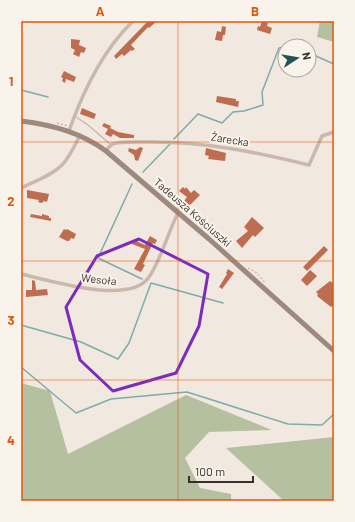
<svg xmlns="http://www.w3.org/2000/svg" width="355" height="522" font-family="Barlow,sans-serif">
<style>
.green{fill:#b4c0a0}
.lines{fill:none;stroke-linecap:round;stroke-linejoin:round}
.stream{stroke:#80aaad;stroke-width:1.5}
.building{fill:#be6d50}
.path{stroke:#b5a496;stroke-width:1;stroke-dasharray:2 2;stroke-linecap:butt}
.lane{stroke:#c9b9ac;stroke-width:1.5}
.street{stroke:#c9b9ac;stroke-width:3.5}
.secondary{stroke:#9d897d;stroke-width:5}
.marked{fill:none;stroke:#7b2cbf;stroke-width:3;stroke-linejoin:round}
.grid{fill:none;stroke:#df570e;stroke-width:1;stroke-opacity:0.55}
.labels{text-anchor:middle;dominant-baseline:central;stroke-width:4;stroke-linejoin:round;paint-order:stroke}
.street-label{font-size:11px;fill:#372f2a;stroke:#f9f3eb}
.neatline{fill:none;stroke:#df570e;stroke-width:1.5}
.grid-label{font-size:13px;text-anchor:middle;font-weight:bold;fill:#df570e}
</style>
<rect width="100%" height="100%" fill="#f1e9df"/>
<path class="green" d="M320 21H334V42L317 37Z
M21 383 50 391 68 454 186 395 272 430 209 432 185 458 200 488 231 494V501H21Z
M334 437V501H284L226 448Z"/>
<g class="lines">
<path class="stream" d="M293 46H294
M309 53 334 64
M21 90 48 97
M174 139 198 114 222 123 233 112 244 111 263 105 262 92 279 48 285 47
M143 172 170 144
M132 184 98 258 142 279
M21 325 81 342 118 359 129 343 151 283 223 303
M21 367 76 413 111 399 187 392 288 424 322 425 334 414"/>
</g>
<path class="building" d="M148 21H157L149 28 148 27 131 45 135 49 132 51 131 50 124 56 122 54 116 59 114 56Z
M262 21 268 23 267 26 272 28 270 34 257 30 258 26 260 27Z
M222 26 226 27 225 35H223L222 41 215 40 217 31 221 32Z
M71 39 80 40 79 45 86 48 84 53 81 52 79 57 73 54 75 50 71 48Z
M64 71 76 77 74 82 66 79 65 83 62 81 63 78 61 77Z
M217 96 236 99V101H239L238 107 216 102Z
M82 108 96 114 94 119 80 114Z
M104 123 111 126 110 128 118 132 134 135V138H120L113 134 111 137 105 134 108 129 102 126Z
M140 147 143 148 138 161 135 160 134 155 128 151 129 148 136 150Z
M206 148 226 153 225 161 208 159 209 156 205 155Z
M183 187 185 189 186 187 191 193 194 190 200 195 189 206 184 201 187 197 179 191Z
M27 190 49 194 47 202 44 201 42 203 38 202 39 200 27 198Z
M31 214 42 216V214L49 216V218H51V221L30 217Z
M252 217 264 228 255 237 253 235 242 248 236 241 248 231 244 227Z
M64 229 66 230 67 229 76 234 74 239 71 238 69 241H67L59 237Z
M150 236 157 240 155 244 153 243 143 264 145 265 141 272 134 269 145 249 132 244 134 240 145 245Z
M324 246 328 250 307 271 303 267Z
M228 269 234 273 222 289 219 287 227 274 226 273Z
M310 270 317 276 307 286 301 280Z
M32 280 35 281 36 290 47 289 48 295 26 297V290H32Z
M330 281 334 284V304L331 307 317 296 318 294 316 292Z"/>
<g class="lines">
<path class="path" d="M57 123 68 126
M248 268 257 273 265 283"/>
<path class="lane" d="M76 117 88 125 110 144"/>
<path class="street" d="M69 131C83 91 102 51 133 21
M106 151C108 148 110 145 113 144 120 141 137 142 146 142 202 141 256 152 309 165L322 136 334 132
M21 188C35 181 51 176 62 165 70 157 75 145 80 135
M21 274C49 280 130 306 149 277 161 260 168 232 178 213"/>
<path class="secondary" d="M21 121C52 125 80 132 106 151L209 239 334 351"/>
</g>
<path class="marked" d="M139 239 208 274 199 326 176 373 113 391 80 360 66 307 97 256Z"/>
<path class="grid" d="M178 21V501M21 142H334M21 261H334M21 380H334"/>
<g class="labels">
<g class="street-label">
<text transform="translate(230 139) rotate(9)">Żarecka</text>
<text transform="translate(193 212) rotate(41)">Tadeusza Kościuszki</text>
<text transform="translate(99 279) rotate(6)">Wesoła</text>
</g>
</g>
<rect width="355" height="522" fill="none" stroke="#f9f3eb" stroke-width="44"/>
<g transform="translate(297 58) rotate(78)"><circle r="19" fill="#f9f3eb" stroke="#aba59e"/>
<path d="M0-3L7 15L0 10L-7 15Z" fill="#225256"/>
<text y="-6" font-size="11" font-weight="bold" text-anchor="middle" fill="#372f2a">N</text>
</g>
<path d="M189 476v6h64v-6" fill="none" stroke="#372f2a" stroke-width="2"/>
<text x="195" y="476" font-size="12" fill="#372f2a" stroke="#f9f3eb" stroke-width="3" paint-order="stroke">100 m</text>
<rect x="22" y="22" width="311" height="478" class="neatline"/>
<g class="grid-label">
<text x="100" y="16">A</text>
<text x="255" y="16">B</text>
<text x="11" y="86">1</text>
<text x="11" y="206">2</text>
<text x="11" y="325">3</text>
<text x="11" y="445">4</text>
</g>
</svg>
